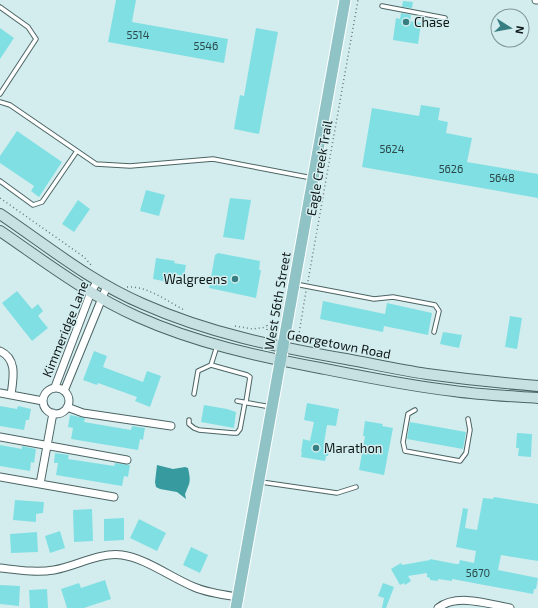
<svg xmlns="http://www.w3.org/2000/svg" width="538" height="608" font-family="'Exo 2',sans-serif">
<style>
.water{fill:#379a9e}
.building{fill:#80dfe3}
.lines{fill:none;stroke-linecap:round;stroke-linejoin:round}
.lane-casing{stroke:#4c6464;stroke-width:5.5}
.street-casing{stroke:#4c6464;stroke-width:9}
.secondary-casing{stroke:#4c6464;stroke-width:12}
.primary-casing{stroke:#fff;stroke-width:13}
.path{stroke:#677778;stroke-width:1.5;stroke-dasharray:1 3;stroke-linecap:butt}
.lane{stroke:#fff;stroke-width:3.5}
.street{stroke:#fff;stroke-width:7}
.secondary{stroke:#c7e1e2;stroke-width:10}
.primary{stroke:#8fc3c5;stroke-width:11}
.poi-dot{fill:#367e81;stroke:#d3edee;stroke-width:1.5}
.labels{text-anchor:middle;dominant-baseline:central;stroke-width:3;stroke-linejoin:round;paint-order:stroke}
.number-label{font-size:11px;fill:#2a4849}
.poi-label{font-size:13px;fill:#0d1616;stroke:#d3edee;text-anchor:start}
.street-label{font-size:13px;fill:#0d1616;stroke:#d3edee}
</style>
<rect width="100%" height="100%" fill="#d3edee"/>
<path class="water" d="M157 465 173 469 185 467 188 468C191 482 190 482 185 494L186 499 177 492 160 489 156 487 155 482Z"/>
<path class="building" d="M116 0H136L132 22 228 39 224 63 108 42Z
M403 1 413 2 412 8 402 7Z
M401 13 411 15 410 21 421 23 418 44 393 40 396 18 400 19Z
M0 28 14 38 0 59Z
M256 28 278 32 259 134 234 129 240 95 244 96Z
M421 105 440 108 438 120 448 122 446 133 472 138 467 162 538 174V198L362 167 372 108 419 116Z
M17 131 62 162 39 197 31 191 34 186 0 163V156Z
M146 190 165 195 159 216 140 211Z
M230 198 251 200 244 240 223 237Z
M78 200 90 209 74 232 62 224Z
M218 253 260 261 259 270H261L256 298 209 288 215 255Z
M156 258 175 261 174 263 186 265 184 276 175 274 173 283 153 279Z
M17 291 32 309 38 304 43 311 38 316 48 328 32 341 2 303Z
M323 301 385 314 387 303 432 313 428 335 384 326 383 332 320 319Z
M510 316 522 318 517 349 505 347Z
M443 332 462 335 459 348 440 344Z
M94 351 107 356 103 367 143 382 147 371 161 376 150 407 135 401 137 397 98 383 97 385 83 380Z
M307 403 339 409 336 426 327 425 324 443 330 445 328 456H326L325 461 301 457 302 452H301L303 439 310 441 314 422 304 420Z
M204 405 227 409 236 412 234 428 201 422Z
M0 406 17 409 18 406 31 409 29 420H26L24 430 0 426Z
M70 415 85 418 84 422 131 430 132 426 145 428 143 440 140 439 138 450 71 439 73 428 68 427Z
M365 421 383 424 382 426 393 428 384 475 359 470 365 436H363Z
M410 422 466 432 463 449 407 439Z
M517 433 532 434 531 457 518 456 519 448H516Z
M0 445 22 449V446L36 449 34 463 31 462 30 471 0 466Z
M55 453 69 455 68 459 114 466 115 463 130 465 128 477 124 476 122 486 56 475 58 463H54Z
M494 497 538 504V561L501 555 498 570 538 578 536 589H534L533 594 452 579V581L438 579V581L430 580V578L427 577V573L408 576 411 581 405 585 404 583 400 585 391 569 401 563 402 565 430 560V559L456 564H459L460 560 474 563 476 551 456 547 463 508 468 509 465 528 477 530 483 498 493 499Z
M15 500 44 502 43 513 36 514V522L13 520Z
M92 509 93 541 74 542 73 510Z
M124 518V540L104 541V519Z
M139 519 166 533 157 551 130 538Z
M60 531 65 548 50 553 45 536Z
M37 532 38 552 11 553 10 534Z
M191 547 208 555 200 573 183 565Z
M105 580 111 599 84 608H67L61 589 79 583 81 588Z
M383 583 394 587 386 608H382L384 598 378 596Z
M0 585 20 586 19 606 0 604Z
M47 589 48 608H30L29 590Z"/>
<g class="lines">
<defs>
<path id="lane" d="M382 6 445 18
M0 7 28 27 36 39 0 94
M0 102 10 105 96 164 130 166 213 159 312 178
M0 181 33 205 42 202 77 151
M295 284 374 299 393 297 435 305 439 311 434 332
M211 365 247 375 250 377 246 402
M194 394 198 371 211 365 217 346
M237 401 271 407
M415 410 408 414 403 442 405 451 460 461 466 453 470 430 468 419
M189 420V424L194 428 199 430 233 433H237L240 429 245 402
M261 482 337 493 356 487"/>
<path id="street" d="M536 0H538
M0 351C18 359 13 379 11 395
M55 387 91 292 98 280
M43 401a13 13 0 1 1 26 0a13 13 0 1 1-26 0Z
M64 391 107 286
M0 393 43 401
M67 407 83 413 171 426
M53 413 40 484 114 497
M0 437 127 460
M0 477 40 484
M0 568C18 570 36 573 54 570 77 566 99 552 122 555 145 558 172 578 194 587 208 593 224 595 238 597
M438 608C457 593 489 604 510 608"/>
<path id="secondary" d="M0 214C46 245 91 282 143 304 208 333 277 347 346 359 373 364 400 370 427 374 464 379 501 383 538 386
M0 231C44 261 88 295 138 317 196 343 257 356 320 368 365 377 409 386 454 391 482 395 510 396 538 398"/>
<path id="primary" d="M236 608 345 0"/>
</defs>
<use href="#lane" class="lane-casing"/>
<use href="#street" class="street-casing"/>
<use href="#secondary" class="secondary-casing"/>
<use href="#primary" class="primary-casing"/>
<path class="path" d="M0 198 84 257 92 266
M308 281 358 0
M127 287C148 286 167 301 184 310
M267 325V330L275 332
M235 326 253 329 267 327
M298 340 306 291"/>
<use href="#lane" class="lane"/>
<use href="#street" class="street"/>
<use href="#secondary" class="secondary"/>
<use href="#primary" class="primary"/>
</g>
<g class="poi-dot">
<circle cx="406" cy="22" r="4"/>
<circle cx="235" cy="279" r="4"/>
<circle cx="316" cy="448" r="4"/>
</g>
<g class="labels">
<g class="number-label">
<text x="138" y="34">5514</text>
<text x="206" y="45">5546</text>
<text x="392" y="148">5624</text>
<text x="451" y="168">5626</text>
<text x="502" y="177">5648</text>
<text x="478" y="572">5670</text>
</g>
<g class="poi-label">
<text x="414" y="22">Chase</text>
<text x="227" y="279" text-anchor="end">Walgreens</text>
<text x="324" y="448">Marathon</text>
</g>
<g class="street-label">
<text transform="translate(319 168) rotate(-80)">Eagle Creek Trail</text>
<text transform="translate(277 301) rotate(-80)">West 56th Street</text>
<text transform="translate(65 329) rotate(-68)">Kimmeridge Lane</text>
<text transform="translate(339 344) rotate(11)">Georgetown Road</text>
</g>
</g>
<g transform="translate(510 28) rotate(101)"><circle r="19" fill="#d3edee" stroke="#849798"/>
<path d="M0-3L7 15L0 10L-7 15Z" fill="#367e81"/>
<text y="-6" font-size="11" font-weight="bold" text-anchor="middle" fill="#0d1616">N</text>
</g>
</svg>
